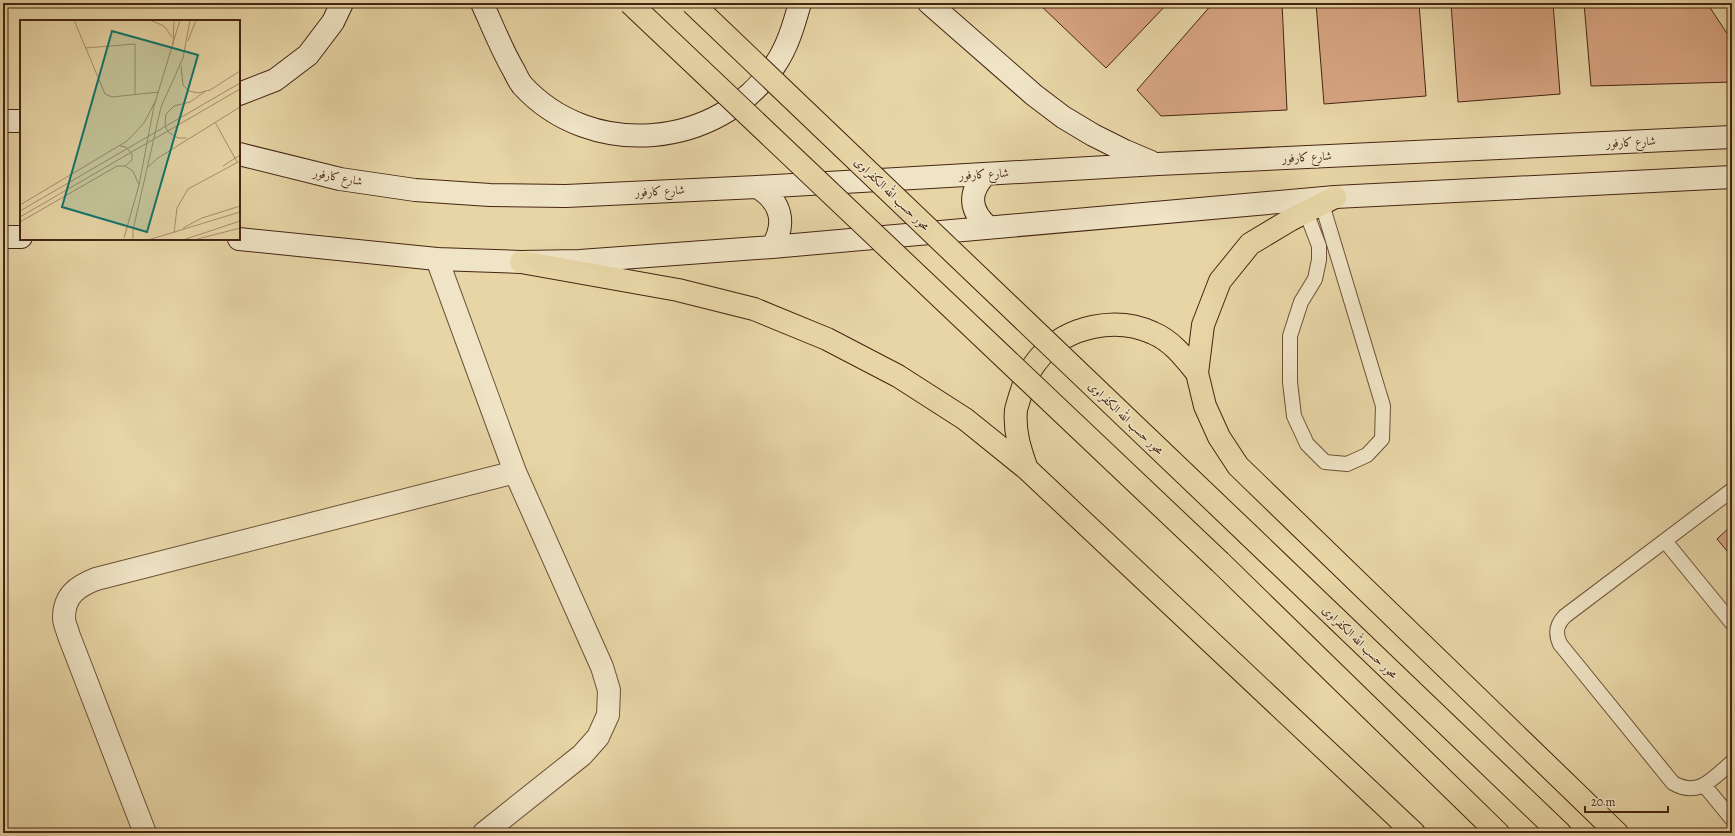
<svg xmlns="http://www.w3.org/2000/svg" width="1735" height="836" font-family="Alegreya,Amiri,serif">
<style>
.building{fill:#d8a583;stroke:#462513}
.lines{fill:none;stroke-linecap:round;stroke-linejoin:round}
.lane-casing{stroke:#6e5138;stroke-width:16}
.street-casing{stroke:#6e5138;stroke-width:24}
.secondary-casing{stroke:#462513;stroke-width:24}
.primary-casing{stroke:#462513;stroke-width:24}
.lane{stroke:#efe4c5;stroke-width:14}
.street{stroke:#efe4c5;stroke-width:22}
.secondary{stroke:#efe4c5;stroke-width:22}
.primary{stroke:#e7d5a6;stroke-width:22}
.primary-bridge-casing{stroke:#462513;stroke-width:24;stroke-linecap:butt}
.primary-bridge{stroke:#e7d5a6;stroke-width:22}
.labels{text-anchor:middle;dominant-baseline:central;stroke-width:3;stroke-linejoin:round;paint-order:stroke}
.street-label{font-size:12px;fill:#462513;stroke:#efe4c5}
.inset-road{fill:none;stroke:#a78f6b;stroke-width:1}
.view{fill:#0f766e;fill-opacity:0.15;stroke:#0f766e;stroke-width:2}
.inset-edge{fill:none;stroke:#462513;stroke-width:2}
</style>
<rect width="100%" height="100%" fill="#e7d5a6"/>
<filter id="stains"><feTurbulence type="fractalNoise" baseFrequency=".005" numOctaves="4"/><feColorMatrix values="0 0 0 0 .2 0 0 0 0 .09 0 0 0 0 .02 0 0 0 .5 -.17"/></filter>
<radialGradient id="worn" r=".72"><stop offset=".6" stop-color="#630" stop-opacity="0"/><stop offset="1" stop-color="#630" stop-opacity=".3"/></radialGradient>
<path class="building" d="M1038 3H1168L1106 68Z
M1213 3H1282L1287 110 1161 116 1137 90Z
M1316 3H1419L1426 96 1324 104Z
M1451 3H1553L1560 94 1458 102Z
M1584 3H1707L1732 41V82L1591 86Z
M1732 525V557L1717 539Z"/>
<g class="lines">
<defs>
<path id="lane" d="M1306 212 1319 246V260L1315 279 1301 302 1290 336V382L1294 416 1307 444 1325 462 1347 464 1367 455 1382 439 1383 406 1322 204
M1732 490 1565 616C1556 625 1555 633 1560 644L1673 783C1699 798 1713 778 1732 762
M1665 541 1732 623
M1704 785 1732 819"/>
<path id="street" d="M437 259 515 472 602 667 609 690 608 715 598 737 582 755 484 833
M145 833 69 636C68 631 64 624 64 618 64 595 78 586 96 579L515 472"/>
<path id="secondary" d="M482 3C492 25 501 48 513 69 516 74 518 80 522 85 591 161 719 149 775 65 788 46 794 24 800 3
M929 3 1034 95 1063 117 1093 135 1125 151 1151 162
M239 94 275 80 308 55 333 22 342 3
M3 121H21
M239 154 340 179 415 190 490 195 566 196 757 187 1158 164 1732 137
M986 174C968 192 969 210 988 227
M757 187C781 201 787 223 772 247
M3 237H21
M239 239 437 259 521 262 580 261 772 247 1335 197 1732 177"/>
<path id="primary" d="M1335 197 1290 220 1250 244 1220 281 1203 325 1197 373 1205 406 1219 437 1238 466 1617 833
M521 262 678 290 754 309 827 339 898 376 965 419 1027 469 1414 833
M1027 469C1020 450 1014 431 1016 410 1017 405 1019 400 1020 396 1024 381 1031 367 1041 356 1068 326 1116 316 1153 333 1172 341 1184 357 1197 373
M1249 535 1560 833
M1220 562 1498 833"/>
</defs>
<use href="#lane" class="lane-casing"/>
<use href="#street" class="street-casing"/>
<use href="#secondary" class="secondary-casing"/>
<use href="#primary" class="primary-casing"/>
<use href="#lane" class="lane"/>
<use href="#street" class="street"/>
<use href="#secondary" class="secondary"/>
<use href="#primary" class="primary"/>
<defs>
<path id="primary-bridge" d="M630 3 1220 562
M692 3 1249 535"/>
</defs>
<use href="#primary-bridge" class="primary-bridge-casing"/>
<use href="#primary-bridge" class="primary-bridge"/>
</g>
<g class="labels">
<g class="street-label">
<text transform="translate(1631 142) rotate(-3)">شارع كارفور</text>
<text transform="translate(1307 157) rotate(-3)">شارع كارفور</text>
<text transform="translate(984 174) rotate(-3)">شارع كارفور</text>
<text transform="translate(338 177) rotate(11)">شارع كارفور</text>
<text transform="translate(660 191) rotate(-3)">شارع كارفور</text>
<text transform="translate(892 194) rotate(44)">محور حسب الله الكفراوى</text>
<text transform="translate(1126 418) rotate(44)">محور حسب الله الكفراوى</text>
<text transform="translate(1360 642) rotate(44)">محور حسب الله الكفراوى</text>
</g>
</g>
<g transform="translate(20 20)">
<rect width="220" height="220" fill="#e7d5a6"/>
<path class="inset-road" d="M54 0 85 74 92 77 139 72M130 0 144 6 152 17M168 21 176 0M153 25 154 0M65 28 115 24V74M161 46 163 65 169 71 178 73 190 70 220 51M195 102 217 142M167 118H158L148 112 145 105 146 94 154 86 170 82 186 71M100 126 106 127 112 134V140L105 146M203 146 220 135M128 147 138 138 220 87M0 185 107 121 124 103 136 80M0 191 220 63M0 197 220 69M0 202 97 146H105L113 151 119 165M163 208 182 198 220 186M154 213 157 188 168 169 220 141M104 218 119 165 134 86 160 0M113 219V210L141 87 163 38 170 0M128 220 220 192M163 220 220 201M174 220 220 208"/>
<path class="view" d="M92 11 178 35 127 212 42 187Z"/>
<rect width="220" height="220" class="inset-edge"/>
</g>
<rect width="1735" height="836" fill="none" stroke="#e7d5a6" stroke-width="16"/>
<rect x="4" y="4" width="1727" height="828" fill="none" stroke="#462513" stroke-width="2"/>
<rect x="8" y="8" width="1719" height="820" fill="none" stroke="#462513"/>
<path d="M1585 806v6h83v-6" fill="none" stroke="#462513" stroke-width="2"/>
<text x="1591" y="806" font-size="12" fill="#462513" stroke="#efe4c5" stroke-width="3" paint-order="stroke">20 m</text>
<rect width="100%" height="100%" filter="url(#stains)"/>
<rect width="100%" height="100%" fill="url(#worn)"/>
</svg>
